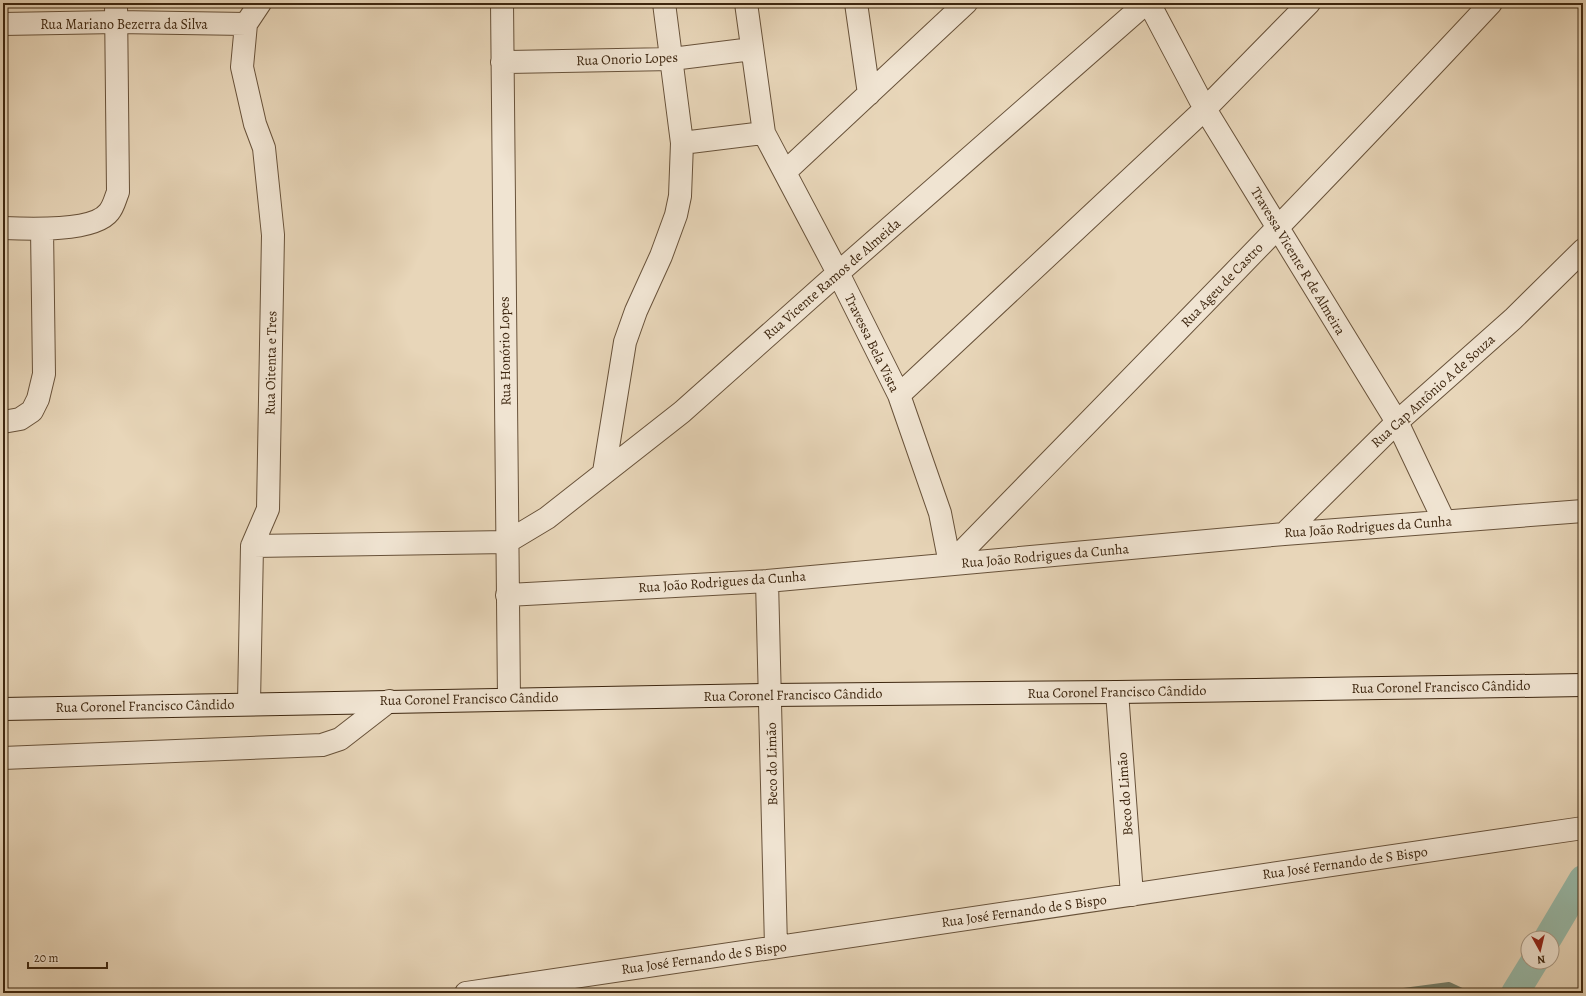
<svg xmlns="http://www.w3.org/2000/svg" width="1586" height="996" font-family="Alegreya,serif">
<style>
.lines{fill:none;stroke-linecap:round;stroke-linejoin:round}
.stream{stroke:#747f6b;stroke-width:8}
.canal{stroke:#98baa9;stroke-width:28}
.street-casing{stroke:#68523a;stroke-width:24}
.secondary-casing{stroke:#3d260f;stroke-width:24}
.street{stroke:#f0e4d2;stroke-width:22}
.secondary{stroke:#f0e4d2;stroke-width:22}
.labels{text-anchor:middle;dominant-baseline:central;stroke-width:3.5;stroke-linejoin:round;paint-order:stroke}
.street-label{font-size:14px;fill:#3d260f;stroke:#f0e4d2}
</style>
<rect width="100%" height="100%" fill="#e8d6b9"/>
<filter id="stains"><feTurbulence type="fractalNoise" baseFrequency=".005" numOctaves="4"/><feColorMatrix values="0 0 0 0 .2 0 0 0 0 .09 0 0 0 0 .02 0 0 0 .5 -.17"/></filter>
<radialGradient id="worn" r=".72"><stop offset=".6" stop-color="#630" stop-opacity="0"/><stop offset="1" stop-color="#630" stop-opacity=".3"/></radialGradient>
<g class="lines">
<path class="stream" d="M1396 993 1449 986 1464 993"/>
<path class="canal" d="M1548 938 1583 879
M1515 993 1534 962"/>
<defs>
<path id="street" d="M502 3 509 699
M746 3 764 133 838 273 899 395 940 513 950 564
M856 3 869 94
M1149 3 1205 109 1397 422 1444 521
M3 24 117 22 246 24
M246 24 242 67 255 124 264 148 273 235 268 509 252 546 249 703
M246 24 260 3
M502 62 672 59 752 49
M682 143 764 133
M785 172 966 3
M3 228C27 229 94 232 109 212 114 206 115 199 118 192L116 3
M899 395 1205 109 1309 3
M3 422 20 419 32 411 38 399 44 374 42 229
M604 472 625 342 636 311 661 256 676 215 680 196 682 143 664 3
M1284 534 1397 422 1513 319 1583 250
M252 546 507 542 547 518 682 412 838 273 1146 3
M950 564C1131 378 1314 193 1491 3
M767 581 776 947
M507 595 767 581 1284 534 1583 511
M1117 692 1132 895
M3 758 322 745 340 739 389 701
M466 993 1583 828"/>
<path id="secondary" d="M3 709 770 695 1117 692 1583 685"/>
</defs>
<use href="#street" class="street-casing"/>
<use href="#secondary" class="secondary-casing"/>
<use href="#street" class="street"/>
<use href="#secondary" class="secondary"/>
</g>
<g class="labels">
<g class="street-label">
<text x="124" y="24">Rua Mariano Bezerra da Silva</text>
<text transform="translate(627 59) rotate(-2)">Rua Onorio Lopes</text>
<text transform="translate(1298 261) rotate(59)">Travessa Vicente R de Almeira</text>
<text transform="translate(832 279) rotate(-41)">Rua Vicente Ramos de Almeida</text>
<text transform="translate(1222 285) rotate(-46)">Rua Ageu de Castro</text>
<text transform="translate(872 343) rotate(64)">Travessa Bela Vista</text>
<text transform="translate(505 351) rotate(-91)">Rua Honório Lopes</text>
<text transform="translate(271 363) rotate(-89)">Rua Oitenta e Tres</text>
<text transform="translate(1433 391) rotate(-42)">Rua Cap Antônio A de Souza</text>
<text transform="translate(1368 527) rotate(-4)">Rua João Rodrigues da Cunha</text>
<text transform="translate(1045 556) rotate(-5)">Rua João Rodrigues da Cunha</text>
<text transform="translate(722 582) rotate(-4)">Rua João Rodrigues da Cunha</text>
<text transform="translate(1441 687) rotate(-1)">Rua Coronel Francisco Cândido</text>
<text transform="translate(1117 692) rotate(-1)">Rua Coronel Francisco Cândido</text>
<text transform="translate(793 695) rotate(-1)">Rua Coronel Francisco Cândido</text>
<text transform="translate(469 699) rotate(-1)">Rua Coronel Francisco Cândido</text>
<text transform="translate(145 706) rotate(-1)">Rua Coronel Francisco Cândido</text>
<text transform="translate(772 764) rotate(-91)">Beco do Limão</text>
<text transform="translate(1125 794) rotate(-94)">Beco do Limão</text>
<text transform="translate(1345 863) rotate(-8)">Rua José Fernando de S Bispo</text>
<text transform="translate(1024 911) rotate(-8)">Rua José Fernando de S Bispo</text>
<text transform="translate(704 958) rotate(-8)">Rua José Fernando de S Bispo</text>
</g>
</g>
<rect width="1586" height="996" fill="none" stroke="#e8d6b9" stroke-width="16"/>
<rect x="4" y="4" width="1578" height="988" fill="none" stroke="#3d260f" stroke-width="2"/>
<rect x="8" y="8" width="1570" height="980" fill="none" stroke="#3d260f"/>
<g transform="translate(1540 950) rotate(172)"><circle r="19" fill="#f0e4d2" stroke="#a89884"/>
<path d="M0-3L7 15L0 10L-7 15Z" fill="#8f2418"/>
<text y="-6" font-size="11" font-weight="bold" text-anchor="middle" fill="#3d260f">N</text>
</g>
<path d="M28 962v6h79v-6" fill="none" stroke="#3d260f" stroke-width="2"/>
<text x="34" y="962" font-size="12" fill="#3d260f" stroke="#f0e4d2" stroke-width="3" paint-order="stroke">20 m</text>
<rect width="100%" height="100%" filter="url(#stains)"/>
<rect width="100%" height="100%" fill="url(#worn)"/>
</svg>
